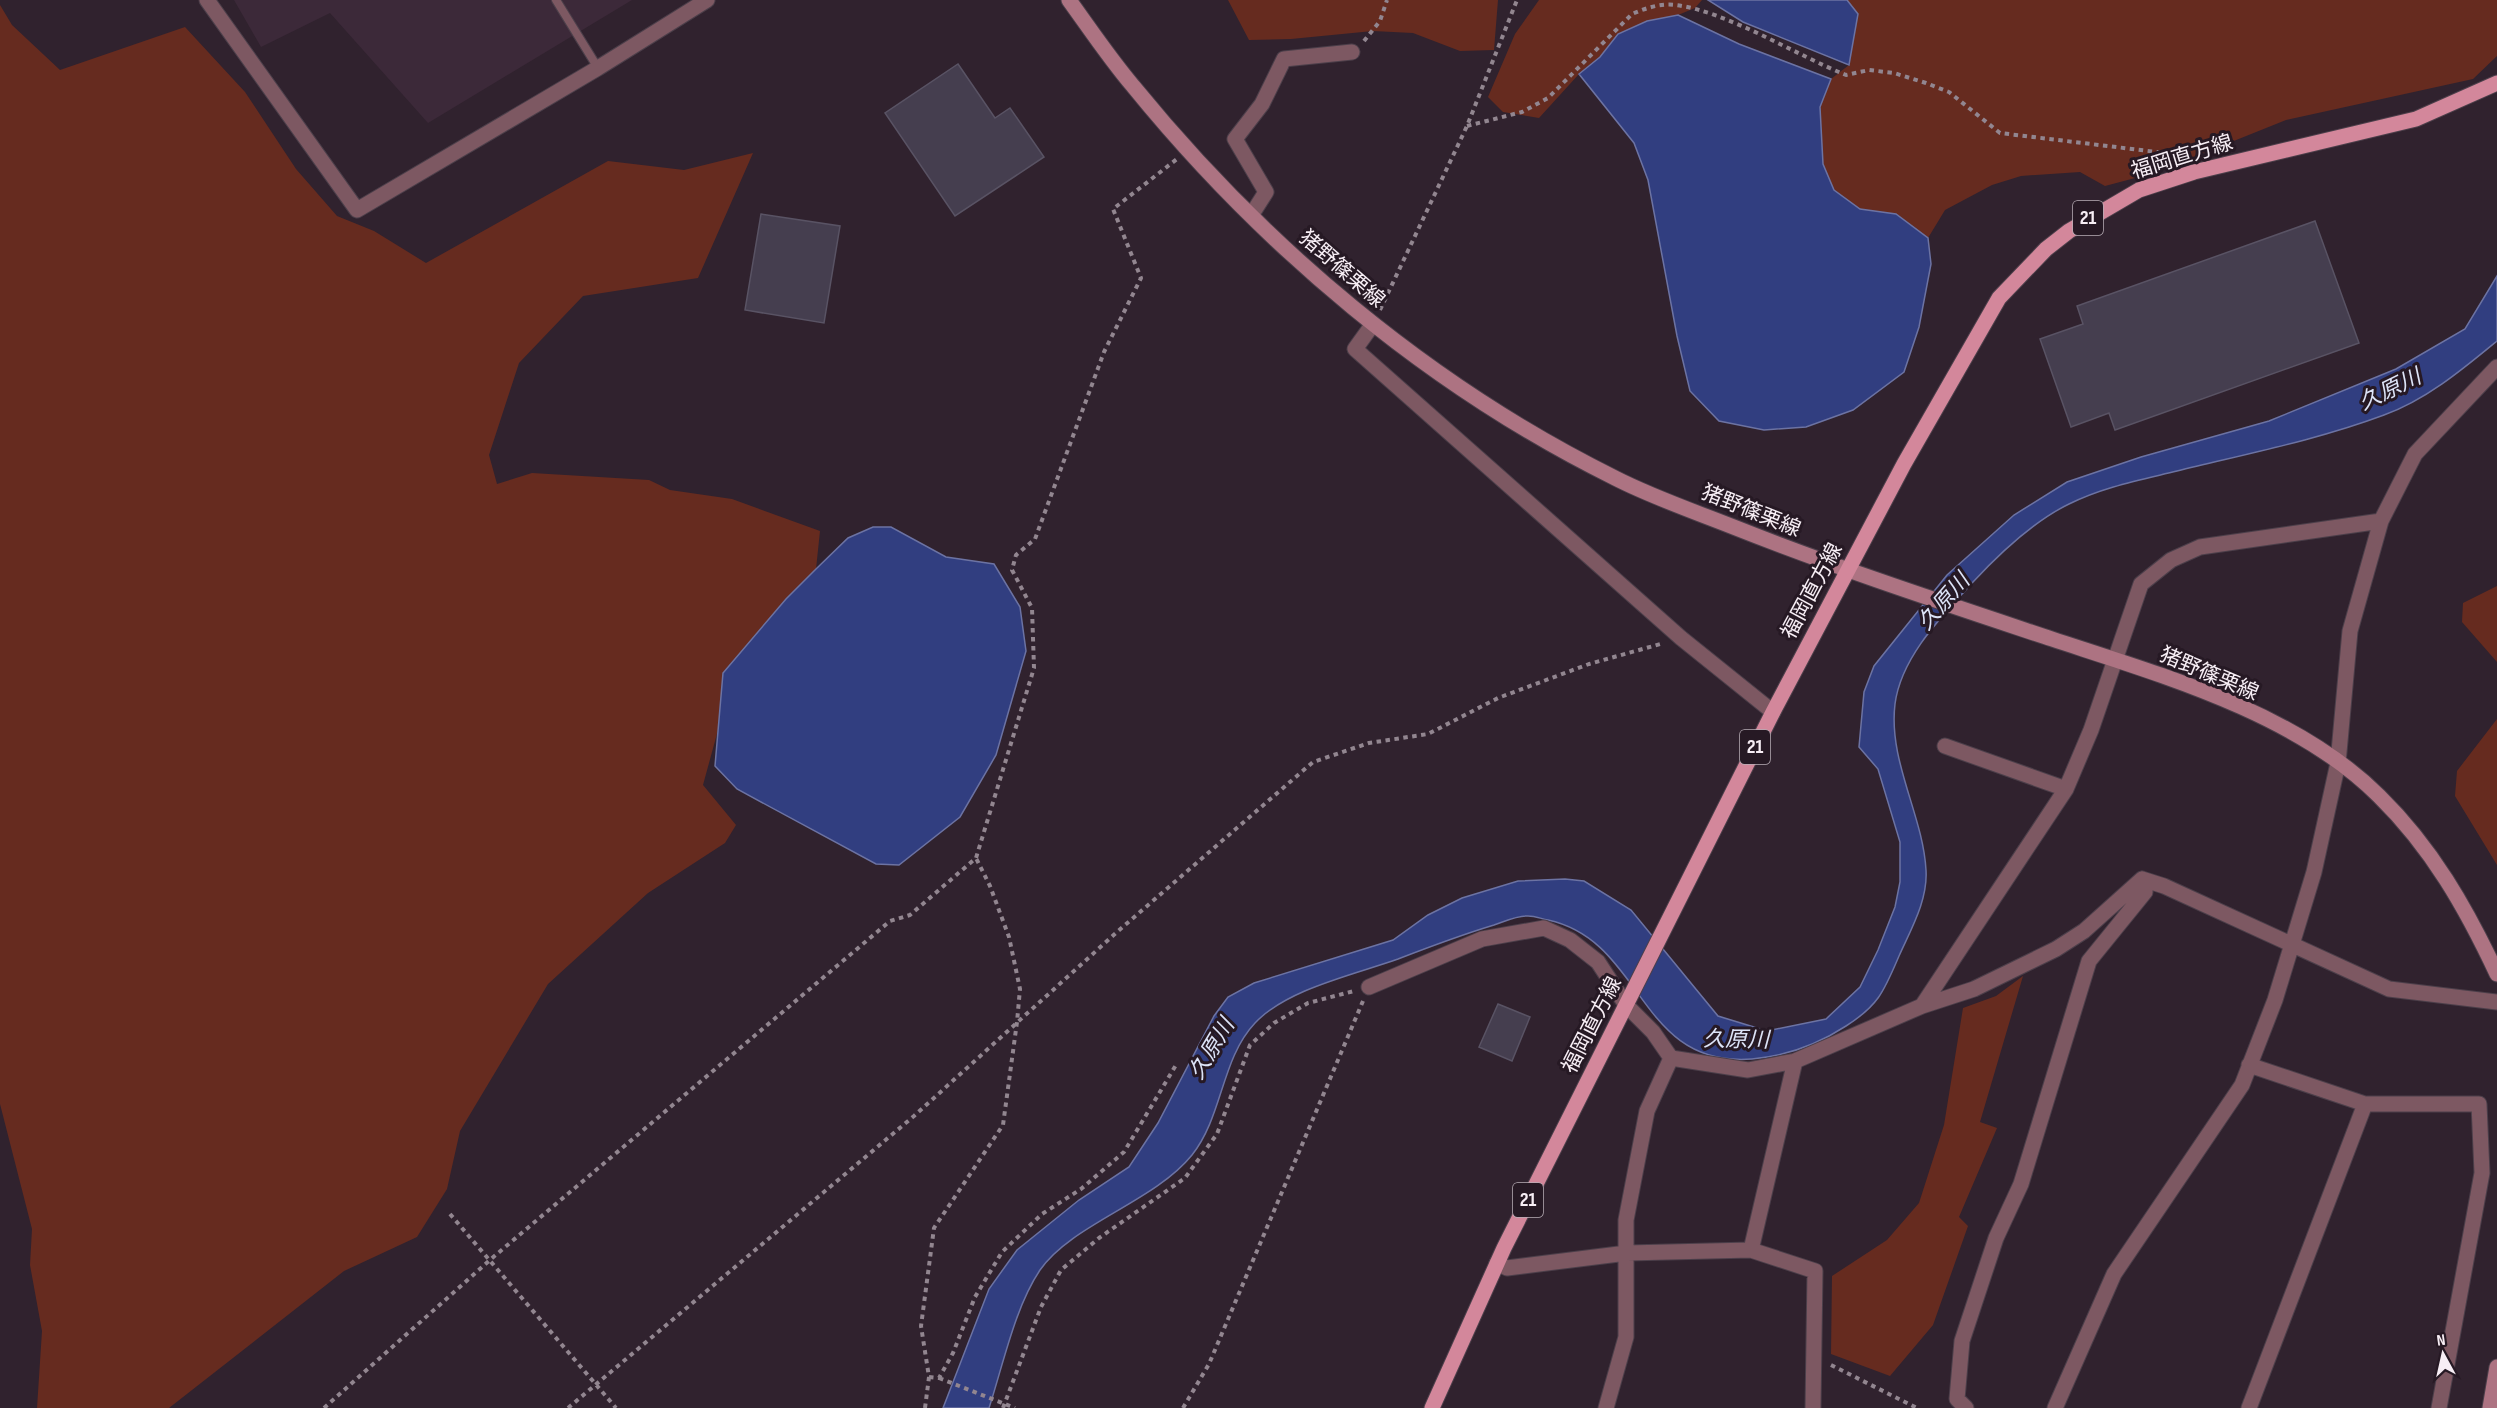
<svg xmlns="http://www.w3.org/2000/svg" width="2497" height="1408" font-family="'Sofia Sans Condensed','Noto Sans JP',sans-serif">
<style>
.built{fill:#3c2939}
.green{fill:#662b1f}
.water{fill:#313e80;stroke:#6c73a3;stroke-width:1.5}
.building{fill:#453e4f;stroke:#595364;stroke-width:1.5}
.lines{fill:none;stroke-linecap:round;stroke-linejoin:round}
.service-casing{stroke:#4c3f4a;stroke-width:10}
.minor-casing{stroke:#4c3f4a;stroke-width:17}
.secondary-casing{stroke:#4c3f4a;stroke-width:17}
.primary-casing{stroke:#4c3f4a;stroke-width:17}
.path{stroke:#928690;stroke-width:4;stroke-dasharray:4.5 4.5;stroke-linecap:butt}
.service{stroke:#7d5862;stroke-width:8}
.minor{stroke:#7d5862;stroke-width:15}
.secondary{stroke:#ad7382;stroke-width:15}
.primary{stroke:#d3879b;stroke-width:15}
.labels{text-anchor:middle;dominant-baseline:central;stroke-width:6;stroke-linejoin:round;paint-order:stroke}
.shield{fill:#261924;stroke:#b8aeb6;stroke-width:1.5}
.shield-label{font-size:20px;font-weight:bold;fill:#f7eef5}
.street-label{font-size:21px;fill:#f7eef5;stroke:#261924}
.water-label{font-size:22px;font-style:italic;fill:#dde4f8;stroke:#261924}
</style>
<rect width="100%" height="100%" fill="#30222e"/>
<path class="built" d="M234 0H632L428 123 330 13 261 47Z"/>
<path class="green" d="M1228 0H1498L1494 50 1460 51 1413 33 1373 31 1291 39 1249 40Z
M1539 0H1702L1695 8 1678 15 1647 21 1618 34 1600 57 1579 74 1539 118 1503 112 1488 97 1515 34Z
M1847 0H2497V56L2473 79 2286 120 2154 173 2105 186 2080 172 2021 176 1992 185 1945 210 1928 238 1896 214 1860 209 1834 190 1823 164 1820 107 1831 79 1849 65 1858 14Z
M0 5 12 25 60 70 185 27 245 92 296 169 337 216 374 231 426 263 608 161 684 170 753 153 698 278 583 296 519 363 489 455 497 484 532 473 649 480 670 490 732 499 820 531 816 569 786 599 723 673 721 719 703 785 736 825 725 843 648 893 548 984 460 1131 447 1189 417 1237 344 1271 169 1408H37L42 1331 30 1265 32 1229 0 1104Z
M2497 586V662L2462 622 2463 603Z
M2497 719V865L2455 796 2457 771Z
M2023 976 1980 1122 1997 1128 1959 1217 1968 1226 1933 1325 1890 1376 1831 1354 1832 1276 1887 1240 1919 1203 1944 1125 1963 1008 1996 996Z"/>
<path class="water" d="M1708 0H1847L1858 14 1849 65 1743 22Z
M1678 15 1739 44 1831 79 1820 107 1823 164 1834 190 1860 209 1896 214 1928 238 1931 264 1919 327 1904 372 1853 410 1806 427 1764 430 1719 421 1690 391 1677 336 1648 180 1634 143 1579 74 1600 57 1618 34 1647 21Z
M2497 276V341C2463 369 2426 400 2384 415 2317 440 2246 454 2177 471 2140 480 2103 487 2069 504 2034 521 1999 554 1973 582 1942 616 1901 657 1895 704 1888 761 1923 815 1926 870 1928 900 1911 929 1899 956 1884 991 1879 1005 1846 1026 1817 1045 1786 1056 1752 1059 1637 1068 1645 941 1548 920 1541 919 1534 915 1526 916 1516 916 1503 922 1494 925 1461 935 1429 947 1398 959 1353 975 1287 989 1255 1023 1221 1059 1223 1116 1192 1155 1154 1202 1072 1224 1040 1270 1015 1307 1003 1365 989 1408H943L989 1289 1017 1250 1079 1200 1129 1167 1158 1123 1214 1016 1228 997 1254 983 1393 940 1428 915 1462 898 1518 881 1565 879 1584 881 1631 910 1718 1016 1767 1031 1826 1019 1860 987 1878 950 1895 907 1900 882V842L1878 769 1859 747 1864 692 1874 666 1947 575 2014 515 2067 482 2141 457 2269 421 2396 369 2465 329Z
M873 527H891L946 557 994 564 1020 607 1026 651 996 755 960 817 899 865 876 864 737 789 715 766 723 673 786 599 816 569 848 538Z"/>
<path class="building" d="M958 64 995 118 1010 108 1044 157 955 216 885 113Z
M761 214 840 226 824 323 745 310Z
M2315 221 2359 343 2115 430 2109 413 2071 427 2040 339 2083 324 2077 306Z
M1498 1004 1530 1017 1512 1061 1479 1047Z"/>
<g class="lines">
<defs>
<path id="service" d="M556 0 598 68"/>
<path id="minor" d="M207 0 357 210 598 68 707 0
M1252 214 1266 192 1235 139 1262 104 1284 59 1352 52
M1373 324 1355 349 1681 638 1773 712
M1945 746 2066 789
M1369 987 1482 939 1544 928 1570 940 1598 962 1626 1005 1653 1032 1671 1058 1748 1070 1795 1061 1922 1006 1974 989 2056 949 2084 931 2142 879 2164 886 2389 989 2497 1002
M1922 1006 2066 789 2091 730 2141 584 2171 560 2200 547 2381 521
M2249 1065 2365 1104H2479L2482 1173 2439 1408
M1751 1250 1795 1061
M1497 1263 1507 1268 1627 1253 1751 1250 1815 1271 1813 1408
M1606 1408 1626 1337V1220L1647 1111 1671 1058
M1966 1408 1957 1399 1962 1341 1996 1238 2021 1184 2089 961 2145 892 2142 879
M2055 1408 2114 1274 2242 1085 2275 1000 2314 872 2338 763 2350 631 2381 521 2415 454 2497 367
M2249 1408 2365 1104"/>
<path id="secondary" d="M1069 0C1090 29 1110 59 1133 86 1264 247 1429 386 1615 478 1652 497 1693 511 1731 526 1837 568 1944 603 2052 639 2161 675 2296 713 2379 796 2432 848 2466 908 2497 974
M2490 1408 2497 1367"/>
<path id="primary" d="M1432 1408 1504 1248 1773 712 1904 464 1999 298 2046 249 2069 231 2139 190 2194 172 2416 119 2497 83"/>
</defs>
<use href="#service" class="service-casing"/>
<use href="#minor" class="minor-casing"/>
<use href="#secondary" class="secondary-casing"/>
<use href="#primary" class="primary-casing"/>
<path class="path" d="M1364 41 1380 21 1387 0
M1467 126 1522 112 1548 98 1632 14C1646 8 1661 3 1676 5 1728 12 1796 55 1846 75L1869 70 1894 73 1926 83 1949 92 2000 133 2157 152 2178 159
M1380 310 1467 126 1517 0
M450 1214 616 1408
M1831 1365 1917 1408
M929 1377 939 1378 953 1353 975 1297 1002 1252 1042 1214 1081 1189 1124 1152 1176 1065
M939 1378 1015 1408
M324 1408 491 1259 890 921 910 915 976 858 1034 668 1032 608 1012 570 1016 555 1035 539 1104 352 1141 278 1113 209 1177 159
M568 1408 914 1116 1117 932 1313 762 1369 743 1428 734 1498 698 1589 664 1664 643
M925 1408 929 1377 921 1326 934 1228 1003 1125 1017 1022 1020 989 1009 937 990 886 976 858
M1003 1408 1041 1307 1061 1270 1099 1238 1185 1178 1217 1134 1250 1045 1274 1023 1308 1003 1354 991
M1183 1408 1209 1364 1363 1001"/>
<use href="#service" class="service"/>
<use href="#minor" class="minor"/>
<use href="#secondary" class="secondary"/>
<use href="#primary" class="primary"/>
</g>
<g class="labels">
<g class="shield">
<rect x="2073" y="201" width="30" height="34" rx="4.5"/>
<rect x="1740" y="730" width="30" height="34" rx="4.5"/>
<rect x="1513" y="1183" width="30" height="34" rx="4.5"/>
</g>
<g class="shield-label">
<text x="2088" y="218">21</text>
<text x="1755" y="747">21</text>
<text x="1528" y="1200">21</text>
</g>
<g class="street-label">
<text transform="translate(2182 157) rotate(-17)">福岡直方線</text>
<text transform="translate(1342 269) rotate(41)">猪野篠栗線</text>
<text transform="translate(1751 511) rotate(22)">猪野篠栗線</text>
<text transform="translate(1812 591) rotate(-62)">福岡直方線</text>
<text transform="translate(2209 674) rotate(23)">猪野篠栗線</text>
<text transform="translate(1592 1025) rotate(-63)">福岡直方線</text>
</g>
<g class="water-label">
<text transform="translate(2390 390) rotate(-26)">久原川</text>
<text transform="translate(1944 602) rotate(-49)">久原川</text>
<text transform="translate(1736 1040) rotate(1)">久原川</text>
<text transform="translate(1212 1049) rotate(-59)">久原川</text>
</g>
</g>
<g transform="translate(2443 1354) rotate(352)" stroke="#261924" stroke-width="4.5" paint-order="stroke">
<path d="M0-4.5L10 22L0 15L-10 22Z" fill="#f7eef5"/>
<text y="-9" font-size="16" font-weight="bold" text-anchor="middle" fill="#f7eef5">N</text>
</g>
</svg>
